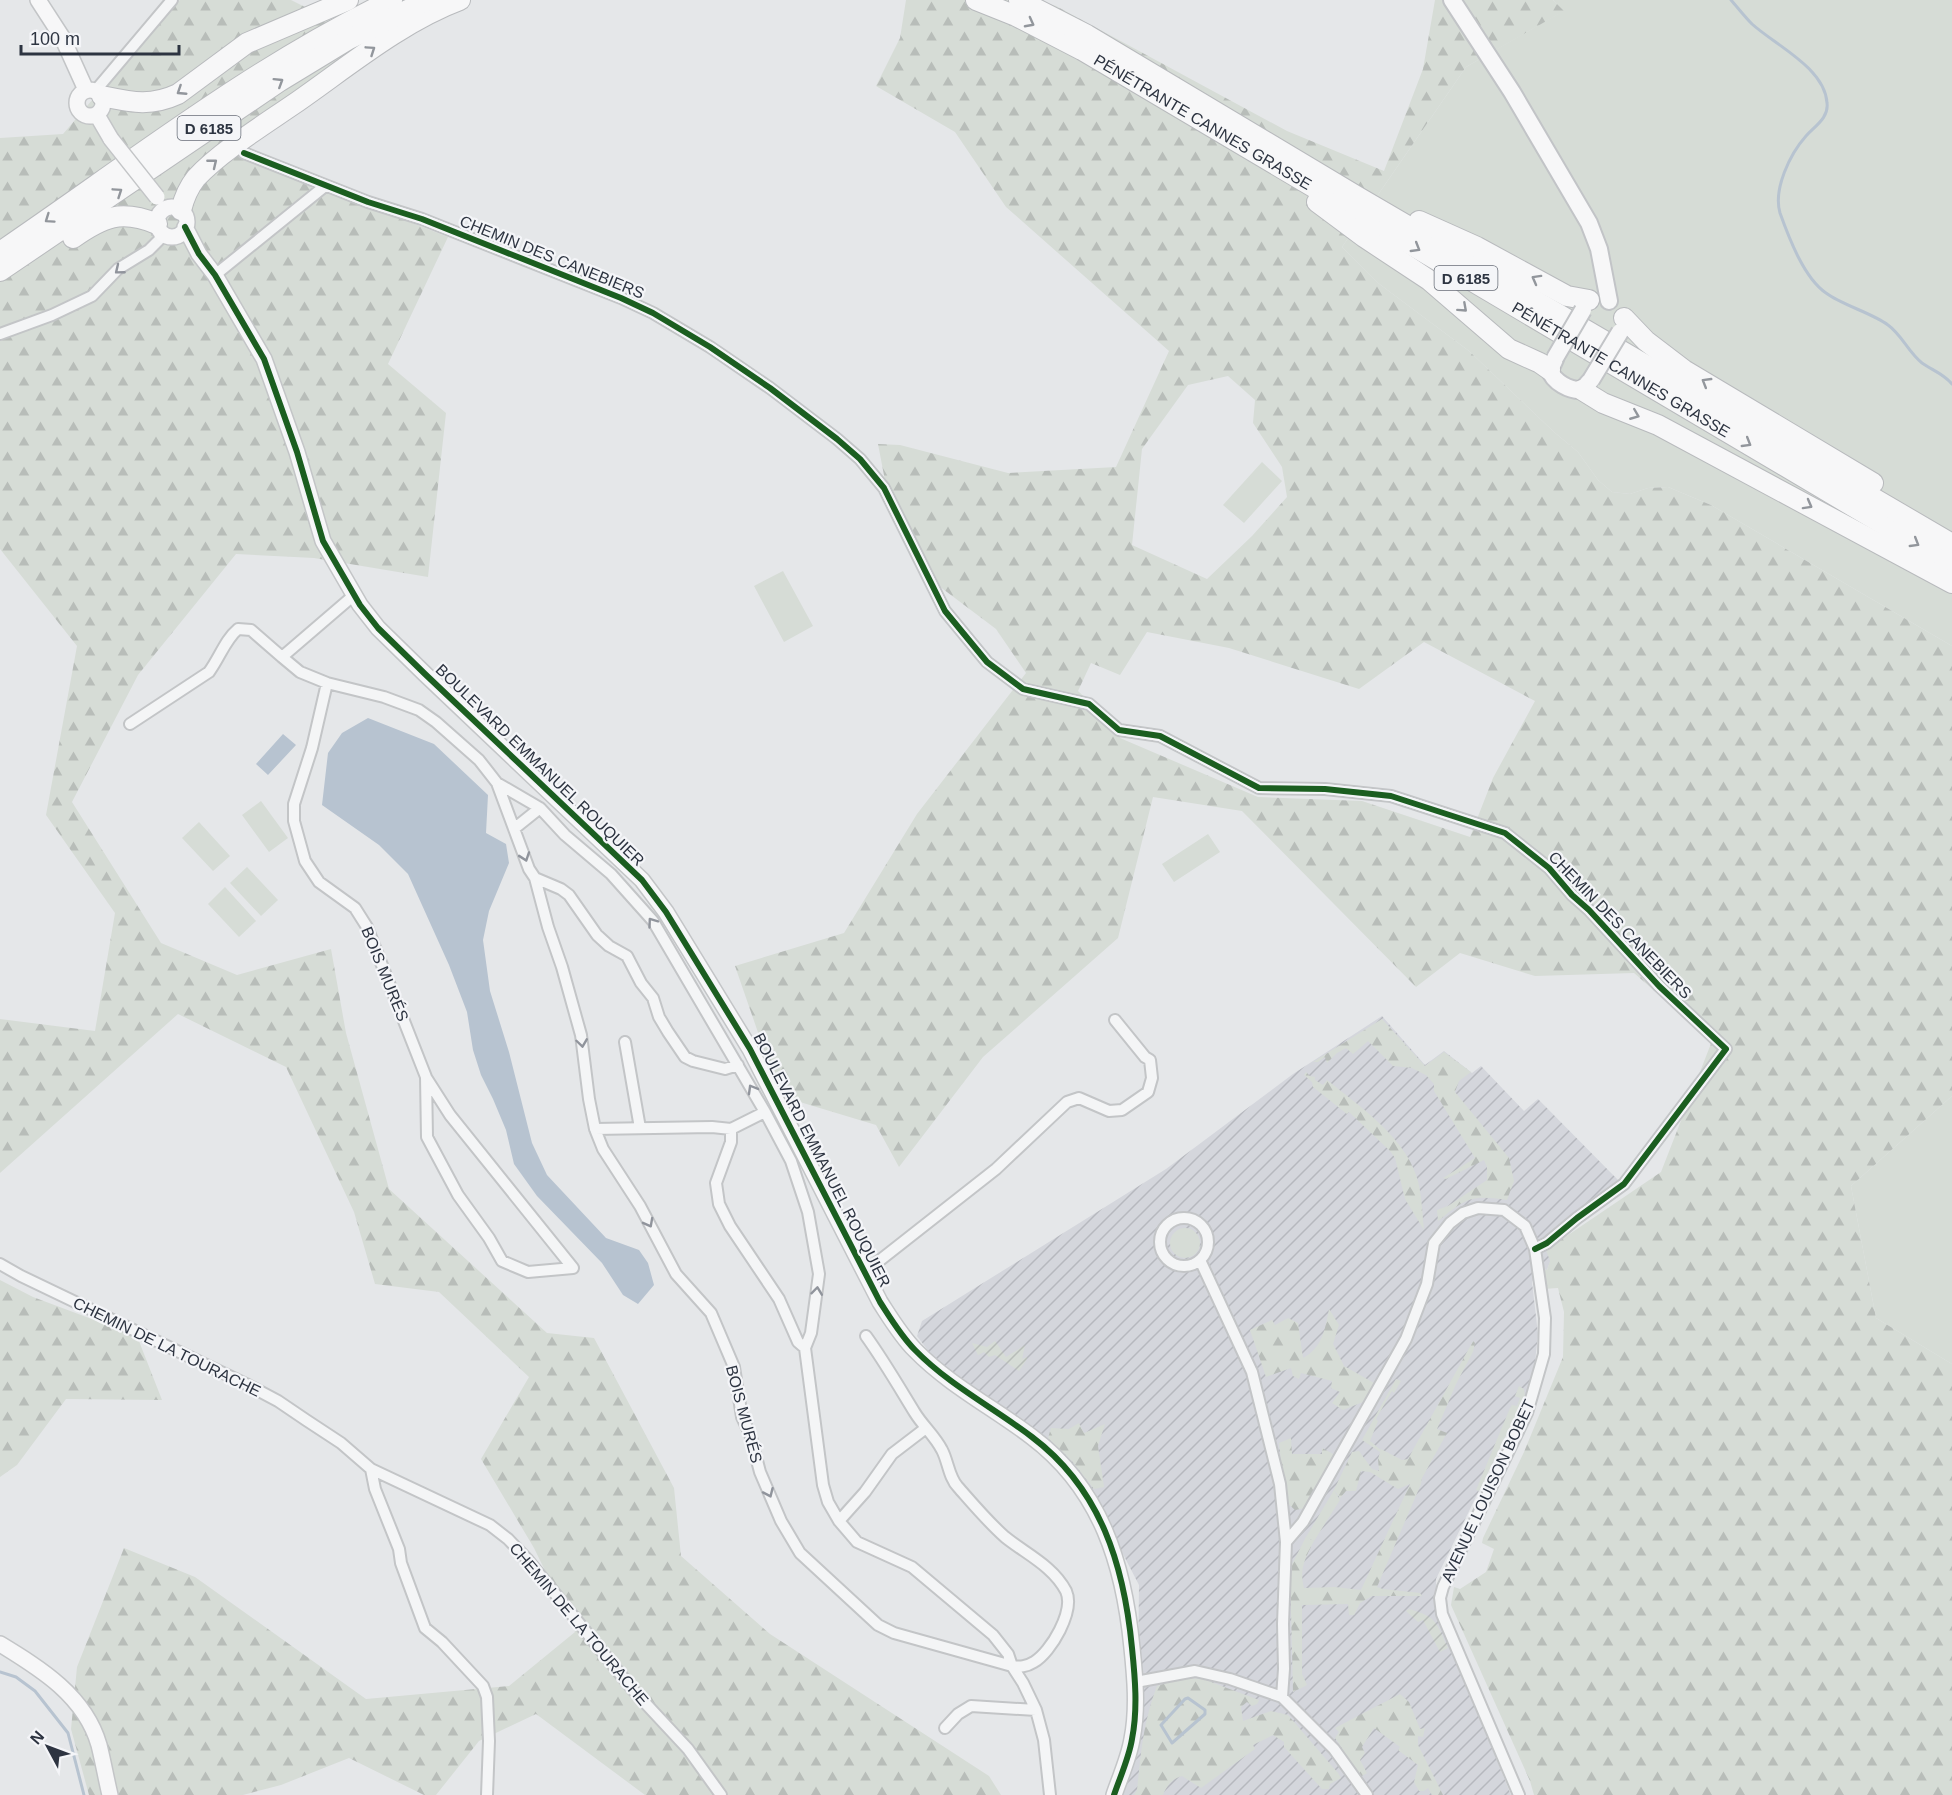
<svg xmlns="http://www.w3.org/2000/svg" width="1952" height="1795" font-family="Helvetica,sans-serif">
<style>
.industrial{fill:url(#industrial-furrows)}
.green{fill:#d6dcd6}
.forest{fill:url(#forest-firs);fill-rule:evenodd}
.garden{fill:url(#garden-furrows)}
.water{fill:#b7c3d0}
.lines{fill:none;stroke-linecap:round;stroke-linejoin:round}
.stream{stroke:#b7c3d0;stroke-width:3}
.street-casing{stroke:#c3c5c7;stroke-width:14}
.secondary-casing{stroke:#c3c5c7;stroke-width:18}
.primary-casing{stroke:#c2c4c7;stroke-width:20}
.highway-casing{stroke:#b8babd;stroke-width:22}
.street{stroke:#f4f5f6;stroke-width:10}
.secondary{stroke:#f7f7f8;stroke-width:15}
.primary{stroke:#f7f7f8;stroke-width:16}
.highway{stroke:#f7f7f8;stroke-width:20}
.secondary-bridge-casing{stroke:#c3c5c7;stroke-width:18;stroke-linecap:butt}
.primary-bridge-casing{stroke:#c2c4c7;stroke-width:20;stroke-linecap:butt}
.secondary-bridge{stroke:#f7f7f8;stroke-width:15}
.primary-bridge{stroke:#f7f7f8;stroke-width:16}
.cycleway-casing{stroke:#f4f5f8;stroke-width:10}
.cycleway{stroke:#1b5e20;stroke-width:6}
.oneway{stroke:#92969c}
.oneway2{stroke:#90949c}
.labels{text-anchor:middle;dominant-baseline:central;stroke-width:4.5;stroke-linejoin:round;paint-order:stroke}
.shield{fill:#f4f5f8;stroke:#696e78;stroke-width:1.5}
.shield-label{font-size:15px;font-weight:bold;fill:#2d3441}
.street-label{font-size:16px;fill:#2d3441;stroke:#f4f5f8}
</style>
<defs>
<pattern id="industrial-furrows" width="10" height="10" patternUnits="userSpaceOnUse" patternTransform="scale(1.5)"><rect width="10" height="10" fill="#d4d6dc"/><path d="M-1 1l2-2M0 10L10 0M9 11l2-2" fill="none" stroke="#b6b8be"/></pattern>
<pattern id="forest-firs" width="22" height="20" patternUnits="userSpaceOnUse" patternTransform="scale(1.5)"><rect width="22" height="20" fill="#d6dcd6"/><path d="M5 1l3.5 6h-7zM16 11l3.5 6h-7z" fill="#b8bdb9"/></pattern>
<pattern id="garden-furrows" width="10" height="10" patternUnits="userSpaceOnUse" patternTransform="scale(1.5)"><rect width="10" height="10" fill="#d6dcd6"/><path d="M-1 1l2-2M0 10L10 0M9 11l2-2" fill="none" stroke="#b8bdb9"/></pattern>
</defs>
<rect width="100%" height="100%" fill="#e5e7e9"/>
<path class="industrial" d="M1382 1016 1425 1065 1444 1051 1472 1073 1481 1066 1524 1111 1538 1099 1618 1180 1558 1241 1547 1270 1538 1269 1532 1282 1538 1334 1534 1372 1525 1396 1436 1579V1606L1445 1632 1511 1795H1120L1137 1747 1139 1585 1081 1473 1048 1442 938 1364 917 1336 922 1321 1166 1169 1293 1074Z"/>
<path class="green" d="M1553 0H1952V646L1711 505 1668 487 1648 488 1630 494 1612 492 1598 480 1578 452 1554 432 1469 351 1378 283 1342 247 1466 67 1563 11Z
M1262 462 1282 481 1244 523 1223 505Z
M783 571 813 626 784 642 754 586Z
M261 801 288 838 269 852 242 815Z
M199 822 230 856 213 871 182 838Z
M1208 834 1220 852 1174 882 1162 864Z
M247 867 278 900 261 916 230 883Z
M225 887 256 921 239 937 208 904Z
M1952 1096V1364L1876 1318 1851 1186Z
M1170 1243a15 15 0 1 1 30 0a15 15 0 1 1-30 0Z
M1396 1379 1401 1381 1394 1393 1392 1391 1376 1419 1378 1421 1370 1441 1381 1450 1380 1452 1362 1440Z
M1519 1386 1524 1389 1525 1396 1479 1491 1476 1490 1510 1408 1512 1405 1517 1406 1520 1398 1515 1396Z
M1334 1490 1340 1500 1314 1541 1306 1537Z"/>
<path class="forest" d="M180 0H291L371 40 236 154 448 237 388 364 446 413 428 577 314 558 236 554 138 675 72 802 161 943 237 975 331 949 346 1033 389 1189 547 1333 594 1338 674 1488 681 1556 770 1634 989 1776 1001 1795H645L536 1714 479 1741 436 1795H424L349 1758 281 1785 243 1795H89L71 1729 77 1667 124 1548 195 1577 366 1699 509 1686 575 1632 534 1548 481 1459 529 1377 439 1292 375 1284 354 1212 286 1067 178 1014 0 1173V1019L95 1031 115 913 46 815 77 646 0 549V138L63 134 176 2Z
M906 0H1038L1056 6 1287 131 1384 171 1423 69 1435 0H1553L1564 11 1466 67 1342 247 1378 283 1469 351 1554 432 1578 452 1598 480 1612 492 1630 494 1648 488 1668 487 1711 505 1952 646V1096L1851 1186 1876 1318 1952 1364V1795H1534L1530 1781 1451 1605 1454 1587 1460 1589 1486 1572 1494 1549 1482 1543 1483 1538 1524 1452 1563 1357 1564 1312 1558 1288 1543 1289 1538 1268 1547 1270 1550 1261 1546 1250 1661 1172 1712 1041 1634 973 1535 976 1460 953 1416 987 1242 811 1153 797 1118 938 983 1057 899 1167 876 1125 780 1096 735 966 844 933 917 814 1026 673 996 629 927 577 892 517 878 444 900 445 1008 473 1116 467 1169 351 1006 207 955 132 876 86 900 38ZM1228 376 1255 400 1253 423 1282 467 1287 497 1252 536 1207 579 1132 545 1142 449 1188 385ZM1147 632 1229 648 1359 689 1424 642 1535 701 1493 778 1470 837 1362 801 1258 797 1120 738 1119 730 1078 691 1091 663 1120 675Z
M1382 1019 1425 1066 1444 1052 1471 1072 1459 1081 1455 1092 1509 1158 1514 1181 1507 1200C1471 1194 1465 1199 1438 1221L1437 1210 1448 1206 1487 1180V1167L1484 1160 1446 1179 1443 1178 1475 1158 1434 1091V1084L1426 1075 1412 1068 1393 1066 1368 1041 1353 1054 1346 1048 1337 1053 1327 1063 1325 1057 1318 1062H1313Z
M1306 1072 1310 1076 1315 1077V1080L1323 1085 1327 1080C1357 1104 1404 1137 1416 1175 1422 1191 1422 1213 1424 1230L1405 1199 1395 1158 1390 1151 1349 1112 1347 1114 1313 1087 1312 1082 1304 1075Z
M0 1280 33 1297 137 1336 162 1400 66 1399 17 1465 0 1477Z
M1329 1309 1339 1325 1333 1344 1344 1366 1374 1383 1363 1402 1343 1410 1332 1403 1340 1392 1331 1388 1332 1381 1301 1373 1299 1379 1293 1376 1291 1368 1266 1377 1250 1330 1272 1320 1275 1325 1288 1318 1298 1323 1303 1358C1322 1348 1325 1330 1329 1309Z
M1473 1341 1475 1343 1473 1352 1456 1384 1437 1429 1447 1433 1422 1478 1421 1484 1377 1587 1383 1589 1420 1593 1422 1596H1372L1360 1603 1354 1615H1349L1348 1604 1302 1605V1674L1307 1685 1293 1692 1290 1568 1306 1537 1314 1541C1305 1559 1299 1568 1304 1588L1335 1587 1361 1590 1410 1484 1398 1489 1370 1472 1361 1471 1356 1491H1346L1340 1498 1334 1490 1352 1452 1359 1451 1372 1469 1379 1471 1378 1459 1381 1449 1402 1460 1408 1459Z
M1079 1423 1084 1433 1105 1424 1098 1446 1104 1487 1094 1489 1072 1461 1048 1438 1051 1428 1069 1429Z
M1291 1438 1292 1454H1322V1448L1335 1455 1306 1508 1295 1510 1285 1501 1279 1443Z
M1181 1678 1203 1679 1259 1700 1257 1704 1252 1706 1247 1702 1241 1707 1243 1721 1271 1711 1288 1715 1338 1773 1341 1778 1330 1784 1329 1789H1322L1284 1747V1742L1273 1735 1253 1745 1255 1749 1201 1788 1182 1776C1172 1779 1167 1785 1163 1795H1134L1137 1790C1141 1753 1143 1722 1157 1686Z
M1400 1694 1409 1702 1420 1729 1425 1728 1423 1737 1418 1736V1745L1443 1795H1432L1428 1788 1424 1791H1419L1414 1782 1418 1765 1398 1750 1400 1747 1374 1728 1362 1747 1365 1753 1360 1760 1367 1773 1360 1777 1340 1753 1342 1748 1335 1738 1339 1732 1335 1728Z"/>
<path class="garden" d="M995 1341 1006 1357 1025 1345 1022 1359 1027 1357V1359L1019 1371 995 1355 989 1357 984 1352 978 1355 972 1343 987 1347Z
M1409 1609C1438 1617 1436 1623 1448 1648L1440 1652 1423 1620 1418 1622 1406 1611Z"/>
<path class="water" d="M368 718 434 744 488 795 486 833 506 844 509 863 489 911 483 940 490 991 509 1052 532 1143 547 1175 606 1238 639 1250 648 1263 654 1285 638 1304 623 1295 602 1263 537 1196 514 1164 506 1130 493 1099 481 1075 473 1050 467 1012 449 965 408 874 379 845 322 805 328 753 342 733Z
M283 734 296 745 268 775 256 764Z"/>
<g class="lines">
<path class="stream" d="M1731 0C1738 8 1745 17 1752 24 1775 45 1825 68 1827 103 1829 118 1815 126 1806 136 1790 154 1773 189 1780 213 1789 238 1804 278 1826 293 1842 305 1872 313 1888 325 1902 335 1908 352 1922 363 1932 370 1944 374 1952 384
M0 1672 16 1677 35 1691 68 1733 84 1795
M1188 1698 1205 1710V1714L1172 1743 1161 1725 1185 1699Z"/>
<defs>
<path id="street" d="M96 90 172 0
M244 153 368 202 422 219 621 298 653 313 710 347 770 388 837 439 860 459 884 488 945 611 987 662 1023 689 1089 704 1119 730 1160 736 1259 788 1325 789 1391 796 1505 833 1549 868 1572 895 1589 910 1659 986 1726 1049 1624 1184 1577 1218 1547 1243 1535 1249
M215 275 325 186
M0 334 52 315 92 296 118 269 149 250 159 240 161 232
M353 596 282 657 300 672 327 683 312 748 294 804V821L305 861 319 882 355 908 367 927 426 1077 427 1137 458 1195 489 1238 502 1261 528 1272 573 1268
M327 683 384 697 419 710 436 722 479 760 497 783 529 869 535 878 548 927 562 967 581 1035 589 1099 595 1129 603 1149 640 1206 676 1274 711 1313 734 1367 742 1417 750 1434 760 1472 781 1521 800 1553 878 1625 894 1633 1012 1666C1020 1667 1026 1667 1034 1662 1051 1652 1075 1611 1066 1591 1053 1566 1026 1554 1005 1537 988 1522 973 1504 958 1487 949 1478 948 1461 942 1450 935 1436 923 1426 915 1413 899 1387 884 1361 866 1336
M130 724 209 672C220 657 225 640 238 629L251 630 282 657
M497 783 540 808 565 835 611 874 653 921 765 1112 791 1161 808 1212 819 1274 811 1333 805 1348
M515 828 540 808
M535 878 561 889 569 895 597 935 609 946 627 956 641 983 653 998 659 1017 668 1032 685 1057 693 1061 725 1069 738 1065
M625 1042 640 1128
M427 1079 450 1115 573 1268
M595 1129 712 1127 731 1129 765 1112
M731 1129V1142L716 1183 719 1204 730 1226 779 1299 798 1342 805 1348 823 1485 828 1502 839 1521 857 1542 912 1567 993 1635 1008 1654 1012 1666 1023 1683 1036 1710 1044 1740 1050 1795
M1160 1242a24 24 0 1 1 48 0a24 24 0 1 1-48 0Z
M1200 1260 1252 1372 1280 1484 1286 1542 1283 1624 1284 1669 1282 1697
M0 1264 21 1276 246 1384 278 1401 306 1420 341 1443 371 1469 490 1525 508 1539 527 1559 634 1691 688 1749 721 1795
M865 1272 996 1169 1067 1102 1079 1098 1109 1111 1122 1110 1148 1092 1152 1078 1150 1060 1145 1057 1115 1020
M371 1469 375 1489 399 1549 401 1563 425 1628 442 1642 483 1686 487 1697 489 1741 487 1795
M839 1521 865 1492 892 1454 926 1428
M1286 1542 1303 1522 1406 1339 1427 1284 1434 1243 1450 1223 1463 1213 1478 1208 1504 1210 1525 1226 1535 1249 1545 1318 1544 1354 1527 1413 1443 1587 1440 1598 1442 1614 1519 1795
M1136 1682 1195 1671 1230 1679 1282 1697 1334 1749 1367 1795
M945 1728 958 1714 971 1706 1036 1710"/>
<path id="secondary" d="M38 0 62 37 86 90
M77 103a13 13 0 1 1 26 0a13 13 0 1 1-26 0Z
M97 115 111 139
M157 222a15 15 0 1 1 30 0a15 15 0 1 1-30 0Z
M185 227 199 254 215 275 264 359 297 452 323 541 360 605 378 628 425 674 642 880 666 912 750 1049 880 1302C891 1319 901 1336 915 1350 949 1385 994 1408 1032 1437 1101 1489 1124 1565 1132 1648 1135 1677 1138 1709 1132 1739 1129 1758 1120 1777 1114 1795
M0 1644C41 1669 85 1696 99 1745 103 1761 106 1778 110 1795"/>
<path id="primary" d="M1452 0 1512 92 1589 223 1599 249 1609 301
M1555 359 1550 370C1553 382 1570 391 1582 390L1589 382"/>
<g id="highway">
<path id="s1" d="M976 0 1016 16 1082 50 1952 565"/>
<path d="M1019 0 1087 35 1358 197 1952 544"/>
<path d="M102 96C131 102 150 107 178 94L247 43 348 0"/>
<path d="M1317 202 1364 237 1429 280 1509 349 1540 363 1550 370"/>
<path d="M181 210C184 198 188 188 196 178 220 152 265 124 294 104 346 68 401 22 460 0"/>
<path d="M1419 221 1477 247 1567 296 1589 300"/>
<path d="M73 238C103 217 121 209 157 224"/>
<path d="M0 252C128 165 252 67 392 0"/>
<path d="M0 271 280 81 349 39 428 0"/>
<path d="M1624 318 1646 341 1684 370 1873 483"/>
<path d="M1582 390 1603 403 1658 425 1952 583"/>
</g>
</defs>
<use href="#street" class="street-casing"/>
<use href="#secondary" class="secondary-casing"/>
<use href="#primary" class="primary-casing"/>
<use href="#highway" class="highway-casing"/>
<use href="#street" class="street"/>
<use href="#secondary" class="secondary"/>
<use href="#primary" class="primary"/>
<use href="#highway" class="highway"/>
<defs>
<path id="secondary-bridge" d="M111 139 157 197"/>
<path id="primary-bridge" d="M1555 358 1583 310
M1591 380 1620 332"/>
</defs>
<use href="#secondary-bridge" class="secondary-bridge-casing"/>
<use href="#primary-bridge" class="primary-bridge-casing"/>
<use href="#secondary-bridge" class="secondary-bridge"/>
<use href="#primary-bridge" class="primary-bridge"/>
<defs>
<path id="cycleway" d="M244 153 368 202 422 219 621 298 653 313 710 347 770 388 837 439 860 459 884 488 945 611 987 662 1023 689 1089 704 1119 730 1160 736 1259 788 1325 789 1391 796 1505 833 1549 868 1572 895 1589 910 1659 986 1726 1049 1624 1184 1577 1218 1547 1243 1535 1249
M185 227 199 254 215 275 264 359 297 452 323 541 360 605 378 628 425 674 642 880 666 912 750 1049 880 1302C891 1319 901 1336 915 1350 949 1385 994 1408 1032 1437 1101 1489 1124 1565 1132 1648 1135 1677 1138 1709 1132 1739 1129 1758 1120 1777 1114 1795"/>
</defs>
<use href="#cycleway" class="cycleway-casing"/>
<use href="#cycleway" class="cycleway"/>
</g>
<defs><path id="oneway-chevron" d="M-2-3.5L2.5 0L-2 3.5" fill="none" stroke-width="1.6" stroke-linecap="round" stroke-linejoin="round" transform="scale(1.5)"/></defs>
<g class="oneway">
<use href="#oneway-chevron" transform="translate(1030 23) rotate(28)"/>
<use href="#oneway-chevron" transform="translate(371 50) rotate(-34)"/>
<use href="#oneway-chevron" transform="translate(279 82) rotate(-32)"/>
<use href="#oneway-chevron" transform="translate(181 91) rotate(147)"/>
<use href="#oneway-chevron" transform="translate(213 163) rotate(-39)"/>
<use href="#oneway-chevron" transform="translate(118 192) rotate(-34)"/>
<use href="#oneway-chevron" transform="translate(49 219) rotate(145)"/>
<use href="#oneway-chevron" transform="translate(1416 248) rotate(31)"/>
<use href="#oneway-chevron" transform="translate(1536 279) rotate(-151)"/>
<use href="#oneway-chevron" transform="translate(1463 308) rotate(42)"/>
<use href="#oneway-chevron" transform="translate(1706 382) rotate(-149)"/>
<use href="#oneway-chevron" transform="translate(1635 415) rotate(22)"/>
<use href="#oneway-chevron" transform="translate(1747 443) rotate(31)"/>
<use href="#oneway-chevron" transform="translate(1808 505) rotate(29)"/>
<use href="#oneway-chevron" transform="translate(1915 543) rotate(31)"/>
</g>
<g class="oneway2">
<use href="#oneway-chevron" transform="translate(119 270) rotate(141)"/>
<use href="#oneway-chevron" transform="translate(525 857) rotate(71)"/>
<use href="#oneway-chevron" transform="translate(652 922) rotate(-126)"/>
<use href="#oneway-chevron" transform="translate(582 1043) rotate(82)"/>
<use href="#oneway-chevron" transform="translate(752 1089) rotate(-120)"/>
<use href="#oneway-chevron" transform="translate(649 1223) rotate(62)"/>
<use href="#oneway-chevron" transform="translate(817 1291) rotate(-83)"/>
<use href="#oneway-chevron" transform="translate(769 1493) rotate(66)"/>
</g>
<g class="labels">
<g class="shield">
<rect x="177.5" y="116" width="63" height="24" rx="4.5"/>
<rect x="1434.5" y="266" width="63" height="24" rx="4.5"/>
</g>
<g class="shield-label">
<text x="209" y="128">D 6185</text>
<text x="1466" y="278">D 6185</text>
</g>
<g class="street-label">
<text stroke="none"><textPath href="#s1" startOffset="258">PÉNÉTRANTE CANNES GRASSE</textPath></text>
<text transform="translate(552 257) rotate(22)">CHEMIN DES CANEBIERS</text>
<text stroke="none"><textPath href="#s1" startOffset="744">PÉNÉTRANTE CANNES GRASSE</textPath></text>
<text transform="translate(540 765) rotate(44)">BOULEVARD EMMANUEL ROUQUIER</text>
<text transform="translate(1620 925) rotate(46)">CHEMIN DES CANEBIERS</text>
<text transform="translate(385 974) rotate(68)">BOIS MURÉS</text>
<text transform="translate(822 1160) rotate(63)">BOULEVARD EMMANUEL ROUQUIER</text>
<text transform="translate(167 1347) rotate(26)">CHEMIN DE LA TOURACHE</text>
<text transform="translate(744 1414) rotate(75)">BOIS MURÉS</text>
<text transform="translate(1488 1491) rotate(-65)">AVENUE LOUISON BOBET</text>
<text transform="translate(579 1624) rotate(50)">CHEMIN DE LA TOURACHE</text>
</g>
</g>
<g transform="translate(48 1747) rotate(311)" stroke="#f4f5f8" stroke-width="4.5" paint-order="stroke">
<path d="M0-4.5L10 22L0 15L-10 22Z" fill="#2d3441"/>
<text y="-9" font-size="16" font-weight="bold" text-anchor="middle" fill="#2d3441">N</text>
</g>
<path d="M21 45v9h158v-9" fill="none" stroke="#2d3441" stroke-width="3"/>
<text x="30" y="45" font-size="18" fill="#2d3441" stroke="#f4f5f8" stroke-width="4.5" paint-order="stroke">100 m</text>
</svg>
